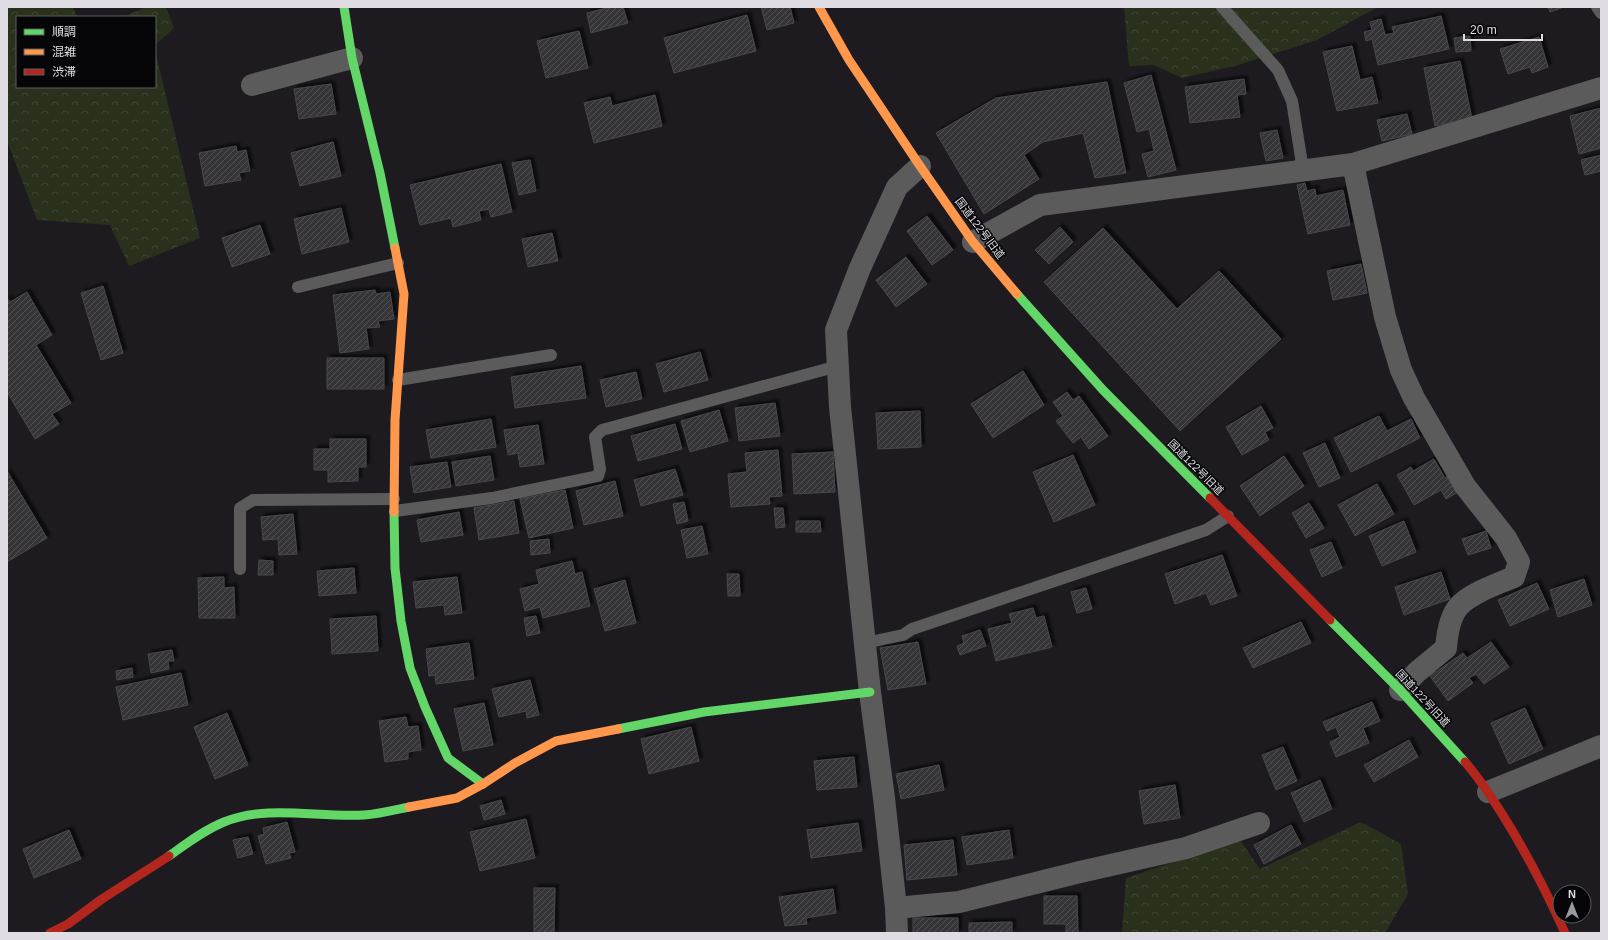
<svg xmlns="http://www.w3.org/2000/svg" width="1608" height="940" font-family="Helvetica,'Noto Sans JP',sans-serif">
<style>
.forest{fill:url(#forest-crowns)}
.building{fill:url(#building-hatch);stroke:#48474b;filter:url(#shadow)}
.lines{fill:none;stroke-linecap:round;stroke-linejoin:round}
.lane{stroke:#5a5b5a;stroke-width:12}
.street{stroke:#5a5b5a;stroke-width:22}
.fast{stroke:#63d668;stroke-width:9}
.slow{stroke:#ff974d;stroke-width:9}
.jam{stroke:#b3261e;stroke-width:9}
.labels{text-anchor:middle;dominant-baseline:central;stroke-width:3;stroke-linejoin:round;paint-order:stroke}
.street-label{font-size:11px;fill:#dfdde3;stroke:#060608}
</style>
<defs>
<pattern id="forest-crowns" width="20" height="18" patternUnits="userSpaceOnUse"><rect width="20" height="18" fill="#29311d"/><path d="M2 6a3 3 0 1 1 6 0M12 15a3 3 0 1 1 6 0" fill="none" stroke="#3d4533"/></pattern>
<pattern id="building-hatch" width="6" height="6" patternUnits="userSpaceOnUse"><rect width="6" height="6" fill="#353438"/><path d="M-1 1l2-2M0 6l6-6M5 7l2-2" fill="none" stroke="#525155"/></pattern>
<filter id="shadow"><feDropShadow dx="3.5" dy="-3.5" stdDeviation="1" flood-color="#0009"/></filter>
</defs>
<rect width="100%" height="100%" fill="#1d1b20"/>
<path class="forest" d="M7 7H73L77 17H17V87H155V50L200 238 129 266 110 225 37 220 7 141Z
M146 7H166L174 28 155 45V17H123Z
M1124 7H1378L1317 40 1235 66 1182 78 1154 65 1129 66Z
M1361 822 1401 844 1408 894 1385 933H1122L1126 878 1240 840 1260 869Z"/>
<path class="building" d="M611 7H623L628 23 591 33 587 13Z
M761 7H790L794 23 767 30Z
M1548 7H1564L1550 12Z
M747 15 756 51 674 73 664 38Z
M1441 16 1449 49 1378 65 1372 39 1366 41 1364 32 1372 30 1370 22 1381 19 1385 35 1394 33 1392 27Z
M579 31 588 68 546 78 537 41Z
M1470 36 1471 51 1456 52 1454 38Z
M1539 37 1548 67 1532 73 1530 67 1508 74 1500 49Z
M1352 46 1360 80 1372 77 1378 103 1337 111 1323 52Z
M1460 61 1472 119 1435 126 1424 68Z
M1151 75 1176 170 1148 177 1142 154 1154 151 1149 129 1137 132 1124 83Z
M1244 79 1246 94 1237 95 1240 117 1190 123 1185 87Z
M1107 82 1126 173 1095 178 1083 133 1043 142 1024 155 1039 179 984 214 936 133 996 98Z
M331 84 336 114 299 119 294 89Z
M655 95 662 126 594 143 584 103 610 97 612 106Z
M1601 108V148L1579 154 1570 116Z
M1407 114 1412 134 1382 141 1377 120Z
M1277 130 1283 158 1266 161 1260 133Z
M333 142 341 176 300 186 291 153Z
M236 146 237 152 246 150 250 171 239 173 241 180 205 186 199 153Z
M1601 155V171L1585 175 1581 160Z
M530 160 536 191 519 195 512 163Z
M501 164 512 212 491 217 489 209 479 211 481 220 453 227 451 218 420 225 410 185Z
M1305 183 1307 191 1315 189 1316 196 1343 190 1350 225 1308 234 1297 185Z
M341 208 349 242 302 254 294 219Z
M927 216 953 250 932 265 907 231Z
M260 225 270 254 232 267 222 238Z
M1060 227 1073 242 1049 264 1035 250Z
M1103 228 1177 309 1219 271 1281 339 1180 431 1044 282Z
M552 233 558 261 528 267 522 239Z
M906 257 927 284 896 307 876 280Z
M1361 264 1367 293 1333 300 1327 271Z
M103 286 123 353 101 360 81 293Z
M375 290 376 294 390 292 394 319 378 321 380 327 366 328 369 349 340 353 333 295Z
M27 292 52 335 36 345 71 403 52 414 59 424 35 439 7 392V298L10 302Z
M700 352 708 380 664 392 656 364Z
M327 358H384V389H327Z
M581 366 586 398 515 408 511 377Z
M1023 371 1044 405 993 438 971 404Z
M636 372 642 399 606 407 600 380Z
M1067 392 1073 400 1079 396 1108 436 1089 449 1081 437 1073 443 1056 421 1063 416 1053 402Z
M775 403 780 436 739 441 735 408Z
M1261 406 1273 428 1265 432 1269 440 1242 455 1226 427Z
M719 410 728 441 690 452 681 421Z
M920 411 921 447 878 449 876 413Z
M1379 416 1387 431 1411 419 1420 438 1351 472 1334 438Z
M491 419 496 447 431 458 426 430Z
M675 424 682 449 638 461 631 436Z
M538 425 544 464 520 467 518 453 508 455 504 430Z
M330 439H366V467H358V481L328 482V470H314V449H330Z
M1325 443 1340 478 1319 487 1303 453Z
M778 450 782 496 769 497 770 504 731 507 728 474 747 472 745 453Z
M833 452 835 492 794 494 792 454Z
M1073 455 1095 505 1054 522 1033 472Z
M490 456 494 480 456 486 452 462Z
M1284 456 1304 486 1260 516 1240 486Z
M1434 459 1445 478 1449 476 1458 492 1446 499 1441 490 1414 505 1397 475 1411 467 1413 471Z
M447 462 451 487 414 493 410 467Z
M675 469 683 495 641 506 634 480Z
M7 471 47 538 7 562Z
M615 481 623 516 584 525 576 491Z
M1377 484 1394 514 1355 536 1338 505Z
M565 490 573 528 529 538 520 499Z
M514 501 519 533 479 540 474 508Z
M684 502 688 521 677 524 673 504Z
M1309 503 1324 528 1306 538 1292 513Z
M774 508H783L785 527 776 528Z
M459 512 463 535 421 542 417 520Z
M293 514 297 554 279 555 278 539 263 540 261 517Z
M796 521H820L821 532H796Z
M1404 521 1416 552 1382 566 1369 536Z
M702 526 708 554 687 558 681 530Z
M1486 531 1491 548 1468 555 1462 539Z
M549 539 550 553 531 555 530 541Z
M1331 542 1342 568 1322 577 1310 550Z
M1222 555 1237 596 1211 605 1206 593 1175 604 1165 574Z
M259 560 273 561V575H258Z
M572 561 575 574 582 572 590 606 543 618 540 607 525 611 520 589 539 584 536 570Z
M354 568 356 593 319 596 317 571Z
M1441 572 1450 599 1404 615 1395 587Z
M727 574H739L740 596H728Z
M224 577V588L234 587 235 618H199L198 578Z
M457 577 462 613 445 615 444 605 416 608 413 582Z
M1584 579 1592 605 1558 617 1550 590Z
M625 580 636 623 605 631 594 589Z
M1537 583 1549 609 1510 626 1498 600Z
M1086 588 1092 609 1077 613 1071 592Z
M1033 608 1036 618 1044 616 1052 647 996 661 988 629 1012 623 1009 614Z
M376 616 378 651 332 654 330 619Z
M536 616 540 633 527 636 524 618Z
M1301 622 1311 643 1253 668 1243 648Z
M980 630 986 646 960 655 957 646 964 643 962 636Z
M918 642 926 684 888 690 880 648Z
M1491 642 1509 667 1484 684 1476 674 1469 678 1473 683 1448 701 1430 676 1463 653 1467 658Z
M469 643 474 679 436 684 435 675 429 676 426 649Z
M172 650 174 661H168L169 669 151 673 148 654Z
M132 668 133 677 117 680 116 671Z
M181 673 188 705 123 720 116 687Z
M530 680 539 715 527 718 526 711 499 717 492 689Z
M1372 702 1380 721 1363 728 1369 743 1336 757 1330 742 1340 737 1336 727 1327 731 1323 722Z
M484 703 493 745 463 751 454 709Z
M1525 708 1543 749 1509 764 1491 723Z
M227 713 248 765 215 779 194 727Z
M406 717 408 727 418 726 421 750 408 752V759L385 762 379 721Z
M691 727 699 761 649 774 641 739Z
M1409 740 1418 757 1374 782 1364 765Z
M1283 747 1297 781 1276 790 1262 755Z
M854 757 857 787 817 790 814 761Z
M939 765 944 790 901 799 896 774Z
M1320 780 1332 809 1304 822 1291 793Z
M1175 785 1180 818 1144 824 1139 791Z
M501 800 505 814 484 820 480 806Z
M526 819 535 858 480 871 470 832Z
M287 822 295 852 289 853 291 858 266 864 258 836 264 834 263 828Z
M858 823 862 851 811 858 807 830Z
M1291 825 1301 844 1264 864 1254 845Z
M69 830 81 859 34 878 23 849Z
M1009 830 1013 858 967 865 962 837Z
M248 837 253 854 238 858 233 840Z
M953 840 957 875 907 880 904 845Z
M534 888H555L554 933H534Z
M833 889 836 913 806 918 807 924 785 926 779 897Z
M1044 896H1077L1078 933H1066V924H1044Z
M913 918H958V933H913Z
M1012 922V933H969V923Z"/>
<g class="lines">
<path class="lane" d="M1222 7 1278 70 1292 101 1303 170
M1597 7 1601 13
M298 287 398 263
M398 380 551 355
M395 511 492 498 598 476 600 469 595 437 602 430 838 366
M240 569V508L253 500 394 499
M865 643 903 635 912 629 1206 530 1228 516"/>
<path class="street" d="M252 85 352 58
M1353 164 1385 317 1401 370 1414 398 1465 486 1506 538 1519 562 1514 577C1497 584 1471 593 1459 606 1450 616 1447 635 1446 648L1417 672 1400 690
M973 242 1040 205 1353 164 1601 88
M1488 792 1601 746
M896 908 959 902 1080 872 1186 848 1259 823
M897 933 896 908 884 798 870 692 840 407 836 330 860 268 897 187 920 166"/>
<path class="fast" d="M344 7 352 58 380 173 395 248
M1017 294 1103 390 1210 498
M394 512 395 568 401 621 410 668 425 707 448 758 483 784
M1330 620 1400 690 1465 762
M618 729 704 712 870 692
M169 856C186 844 204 830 224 822 269 804 317 818 364 815 379 814 394 810 409 807"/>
<path class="slow" d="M819 7 849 60 920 166 973 242 1017 294
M394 512 395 420 404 294 395 248
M409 807 457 798 483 784 515 763 556 741 618 729"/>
<path class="jam" d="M1210 498 1330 620
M1465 762C1480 779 1492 798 1504 817 1527 854 1547 893 1565 933
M50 933 68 924 102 899 169 856"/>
</g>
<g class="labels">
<g class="street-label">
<text transform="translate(980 228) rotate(53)">国道122号旧道</text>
<text transform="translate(1196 467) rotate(45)">国道122号旧道</text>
<text transform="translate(1423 698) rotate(47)">国道122号旧道</text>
</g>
</g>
<rect width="1608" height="940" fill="none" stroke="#dfdde3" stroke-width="16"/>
<rect x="16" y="16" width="140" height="72" fill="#060608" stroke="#5d5c60"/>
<rect x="24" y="29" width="20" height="6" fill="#63d668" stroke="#5d5c60"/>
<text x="52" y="36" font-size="12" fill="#dfdde3">順調</text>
<rect x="24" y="49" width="20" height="6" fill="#ff974d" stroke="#5d5c60"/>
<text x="52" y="56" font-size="12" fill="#dfdde3">混雑</text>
<rect x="24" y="69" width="20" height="6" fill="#b3261e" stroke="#5d5c60"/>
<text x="52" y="76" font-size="12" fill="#dfdde3">渋滞</text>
<g transform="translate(1572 904)"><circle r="19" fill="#060608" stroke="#5d5c60"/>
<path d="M0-3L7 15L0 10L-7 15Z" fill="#9b999f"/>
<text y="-6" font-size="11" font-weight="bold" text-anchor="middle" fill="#dfdde3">N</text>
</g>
<path d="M1464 34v6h78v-6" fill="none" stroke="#dfdde3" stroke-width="2"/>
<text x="1470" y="34" font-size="12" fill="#dfdde3" stroke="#060608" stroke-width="3" paint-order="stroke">20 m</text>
</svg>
